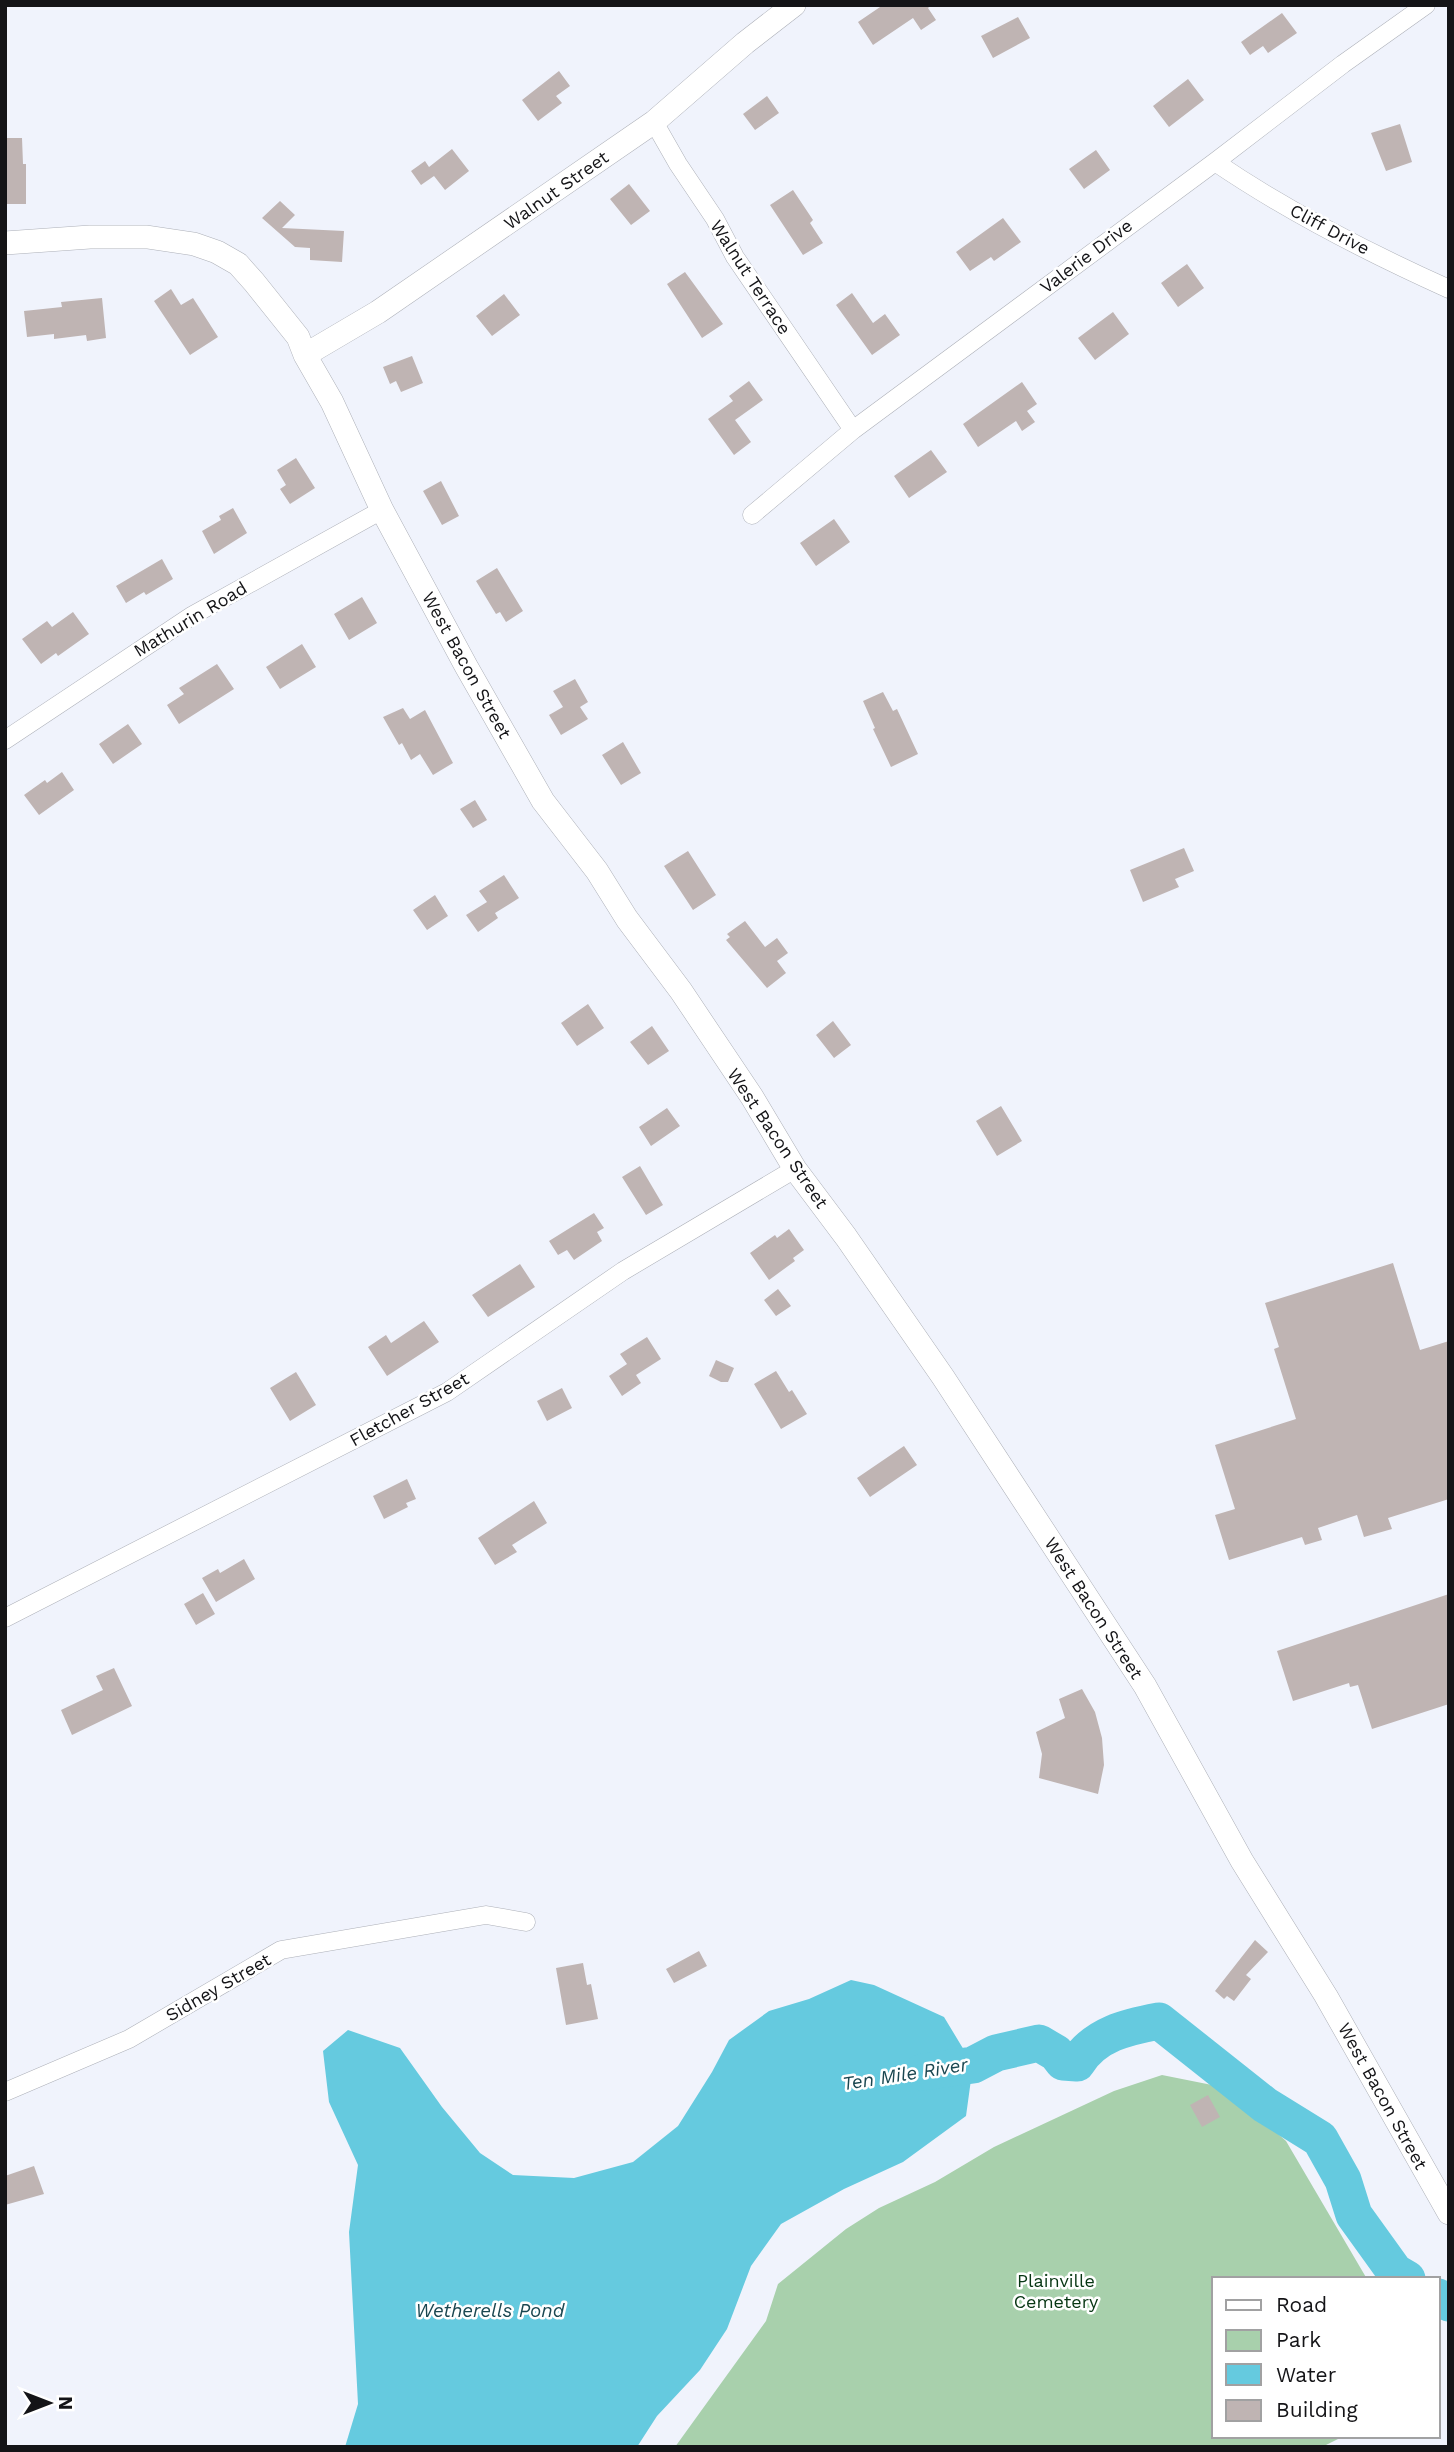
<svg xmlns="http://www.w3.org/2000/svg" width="1454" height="2452" font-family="'Work Sans',sans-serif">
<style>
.green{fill:#a8d0ac}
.water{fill:#65cadf}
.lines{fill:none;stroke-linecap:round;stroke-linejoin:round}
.river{stroke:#65cadf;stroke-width:37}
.building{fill:#bfb4b3}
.minor-casing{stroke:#adb0b8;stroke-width:19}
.tertiary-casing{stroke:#adb0b8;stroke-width:24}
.minor{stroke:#fff;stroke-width:18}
.tertiary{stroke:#fff;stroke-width:23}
.labels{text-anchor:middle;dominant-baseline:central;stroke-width:5;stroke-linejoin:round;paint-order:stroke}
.street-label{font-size:18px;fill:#141417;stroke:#fff}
.park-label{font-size:18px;fill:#073613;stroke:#fff}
.water-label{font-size:19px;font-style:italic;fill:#1a4751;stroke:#fff}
</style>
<rect width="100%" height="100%" fill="#f0f3fc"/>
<path class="green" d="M1162 2075 1227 2088 1286 2141 1367 2279H1214V2436H1344L1322 2447H675L766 2321 778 2284 846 2229 879 2208 935 2182 994 2147 1114 2091Z"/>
<path class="water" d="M851 1980 874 1985 944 2017 973 2065 966 2116 903 2162 844 2189 781 2224 751 2266 727 2329 700 2370 657 2416 637 2447H345L358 2404 349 2232 358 2165 329 2102 323 2051 348 2030 400 2048 442 2107 480 2153 513 2175 574 2178 633 2162 678 2126 712 2072 729 2040 769 2011 809 1999Z"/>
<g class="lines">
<path class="river" d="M923 2072 973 2065 996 2053 1039 2043 1056 2053 1063 2062 1077 2063C1095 2034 1127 2027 1159 2021L1265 2105 1320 2139 1343 2180 1354 2215 1395 2272 1407 2279
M1438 2297 1449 2303"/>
</g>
<path class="building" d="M883 5H931L928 8 936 20 921 30 913 18 873 45 858 22Z
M1282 13 1297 33 1268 53 1263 46 1250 55 1241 42Z
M1018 17 1030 38 993 58 981 36Z
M559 71 570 86 556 96 562 103 538 121 522 100Z
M1188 79 1204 100 1169 127 1153 106Z
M767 96 779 113 755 130 743 114Z
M1400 124 1412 162 1386 171 1371 133Z
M5 138H22L23 164H26V204H5Z
M452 149 469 171 445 190 434 176 421 185 411 171 425 161 429 167Z
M1096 150 1110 170 1084 189 1069 169Z
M629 184 650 211 631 225 610 199Z
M793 190 813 220 810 223 823 243 803 255 770 205Z
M280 201 295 215 282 228 344 231 342 262 310 260V248L295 247 262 218Z
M1003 218 1021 242 994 261 991 257 970 271 956 252Z
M1187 264 1204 288 1178 307 1161 283Z
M685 272 723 324 702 338 667 284Z
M171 289 181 305 193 298 218 337 190 355 154 301Z
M852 293 873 323 885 314 900 335 872 355 836 305Z
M504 294 520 315 492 336 476 316Z
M102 298 106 338 87 341 86 335 54 339V334L27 337 24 311 62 307 61 302Z
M1113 312 1129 334 1095 360 1078 338Z
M412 356 423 383 401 392 396 381 390 384 383 367Z
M749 381 763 400 735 420 751 442 734 455 708 419 733 401 729 396Z
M1022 382 1037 404 1027 411 1035 422 1022 431 1016 421 978 447 963 424Z
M931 450 947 472 909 498 894 476Z
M296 458 315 488 290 504 280 489 286 485 277 470Z
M441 481 459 516 442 525 423 491Z
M233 508 247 533 214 554 202 531 221 520 219 516Z
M834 519 850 542 816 566 800 543Z
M162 559 173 579 146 595 144 592 126 603 116 586Z
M497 568 523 611 506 622 500 612 496 614 476 581Z
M362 597 377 623 349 640 334 614Z
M73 612 89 634 58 656 56 653 41 664 22 639 47 621 52 627Z
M302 644 316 667 280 689 266 667Z
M217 664 234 689 179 724 167 705 184 694 179 688Z
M575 679 588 702 580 707 588 719 561 735 549 715 563 707 553 691Z
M883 692 893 711 897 709 918 754 891 767 873 729 875 728 863 701Z
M403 708 410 719 425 710 453 763 433 775 420 754 411 760 402 743 399 745 383 717Z
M128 724 142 744 113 764 99 744Z
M623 742 641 773 621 785 602 755Z
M62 772 74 790 39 815 24 795 45 780 47 783Z
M475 800 487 820 473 828 460 809Z
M1184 848 1194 871 1175 879 1179 887 1143 902 1130 870Z
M688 851 716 895 693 910 664 866Z
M504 875 519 898 495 913 498 918 478 932 466 915 487 902 479 891Z
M435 895 448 916 427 930 413 910Z
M745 921 765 947 777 938 788 953 777 961 786 973 767 988 726 940 730 937 727 934Z
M588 1004 604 1028 577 1046 561 1023Z
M833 1021 851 1045 834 1058 816 1035Z
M652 1026 669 1051 648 1065 630 1042Z
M1001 1106 1022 1141 997 1156 976 1121Z
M667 1108 680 1126 651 1146 639 1127Z
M640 1166 663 1205 646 1215 622 1177Z
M594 1213 604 1228 597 1232 602 1241 574 1260 567 1250 558 1255 549 1241Z
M789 1229 804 1250 793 1258 795 1261 769 1280 750 1253 775 1235 777 1238Z
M1393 1263 1420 1350 1449 1341V1499L1388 1518 1392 1529 1364 1537 1357 1515 1318 1528 1322 1540 1305 1545 1302 1537 1229 1560 1215 1515 1235 1509 1215 1445 1296 1419 1274 1349 1279 1347 1265 1303Z
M520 1264 535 1287 488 1317 472 1295Z
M778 1289 791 1306 776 1316 764 1300Z
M424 1321 439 1342 387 1376 368 1347 386 1335 391 1343Z
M647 1337 661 1359 636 1375 641 1383 622 1396 609 1376 627 1364 620 1354Z
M716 1360 734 1368 728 1382H721L709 1376Z
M776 1371 789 1392 792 1390 807 1414 781 1429 754 1384Z
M296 1372 316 1405 290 1421 270 1388Z
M562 1388 572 1408 547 1421 537 1401Z
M904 1446 917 1465 870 1497 857 1478Z
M407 1479 416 1499 406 1503 408 1507 384 1519 373 1496Z
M534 1501 547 1523 512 1545 517 1552 495 1565 478 1538Z
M244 1559 255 1579 216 1602 202 1578 218 1569 220 1573Z
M203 1593 215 1614 196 1625 184 1604Z
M1449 1594V1704L1372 1729 1358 1685 1350 1687 1349 1683 1293 1701 1277 1651Z
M114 1668 132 1706 72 1735 61 1710 103 1690 96 1676Z
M1082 1689 1095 1712 1102 1738 1104 1765 1098 1794 1039 1778 1042 1754 1036 1732 1065 1718 1059 1699Z
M1255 1940 1268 1952 1246 1975 1251 1979 1234 2001 1227 1996 1224 1999 1215 1991Z
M699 1951 707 1966 674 1983 666 1969Z
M583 1963 587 1985 591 1984 598 2019 566 2025 556 1968Z
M1208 2095 1220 2117 1202 2127 1190 2105Z
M34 2166 44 2194 5 2205V2176Z"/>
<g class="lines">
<defs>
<path id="minor" d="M654 122 678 164 715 219 735 257 853 430
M1215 162C1287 211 1369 253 1449 289
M752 515 853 430 1215 162 1343 64 1426 5
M5 740 193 615 382 510
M5 1618 447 1392 623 1271 795 1169
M5 2092 129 2039 281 1950 486 1915 526 1922"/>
<path id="tertiary" d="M5 243 90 237H147L194 244 217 252 238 264 254 282 298 337 305 355 332 402 382 510 466 666 543 801 597 871 627 919 681 991 752 1097 795 1169 846 1237 943 1377 1145 1686 1242 1861 1326 1996 1449 2213
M305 355 378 312 654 122 745 43 794 5"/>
</defs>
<use href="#minor" class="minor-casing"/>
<use href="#tertiary" class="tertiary-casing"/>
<use href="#minor" class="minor"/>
<use href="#tertiary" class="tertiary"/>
</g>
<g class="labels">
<g class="street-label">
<text transform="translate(556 190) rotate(-35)">Walnut Street</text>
<text transform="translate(1330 229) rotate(28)">Cliff Drive</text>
<text transform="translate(1086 256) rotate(-37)">Valerie Drive</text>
<text transform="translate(751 277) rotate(57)">Walnut Terrace</text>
<text transform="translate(190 619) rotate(-31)">Mathurin Road</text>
<text transform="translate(467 665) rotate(61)">West Bacon Street</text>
<text transform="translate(778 1138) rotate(56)">West Bacon Street</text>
<text transform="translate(409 1409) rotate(-29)">Fletcher Street</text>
<text transform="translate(1094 1608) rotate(57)">West Bacon Street</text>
<text transform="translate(218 1987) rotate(-30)">Sidney Street</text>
<text transform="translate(1383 2096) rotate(61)">West Bacon Street</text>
</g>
<g class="park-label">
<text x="1056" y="2280">Plainville<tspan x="1056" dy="21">Cemetery</tspan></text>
</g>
<g class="water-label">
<text transform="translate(905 2074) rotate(-9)">Ten Mile River</text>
<text x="490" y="2310">Wetherells Pond</text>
</g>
</g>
<rect width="1454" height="2452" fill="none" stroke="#141417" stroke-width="14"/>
<rect x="1212" y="2277" width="228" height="161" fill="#ffffff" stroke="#a1a1a2" stroke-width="2"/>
<rect x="1226" y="2300" width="35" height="10" fill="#ffffff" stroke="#a1a1a2" stroke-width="2"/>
<text x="1276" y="2312" font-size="21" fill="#141417">Road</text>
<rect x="1226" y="2330" width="35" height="21" fill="#a8d0ac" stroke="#a1a1a2" stroke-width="2"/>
<text x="1276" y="2347" font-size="21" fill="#141417">Park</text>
<rect x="1226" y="2364" width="35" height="21" fill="#65cadf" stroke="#a1a1a2" stroke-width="2"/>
<text x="1276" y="2382" font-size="21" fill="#141417">Water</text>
<rect x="1226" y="2400" width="35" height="21" fill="#bfb4b3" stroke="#a1a1a2" stroke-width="2"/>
<text x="1276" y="2417" font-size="21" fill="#141417">Building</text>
<g transform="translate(49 2403) rotate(90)" stroke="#ffffff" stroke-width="5" paint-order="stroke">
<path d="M0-5L12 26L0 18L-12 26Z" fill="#141417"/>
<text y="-10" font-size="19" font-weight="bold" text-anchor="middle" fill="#141417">N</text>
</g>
</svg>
